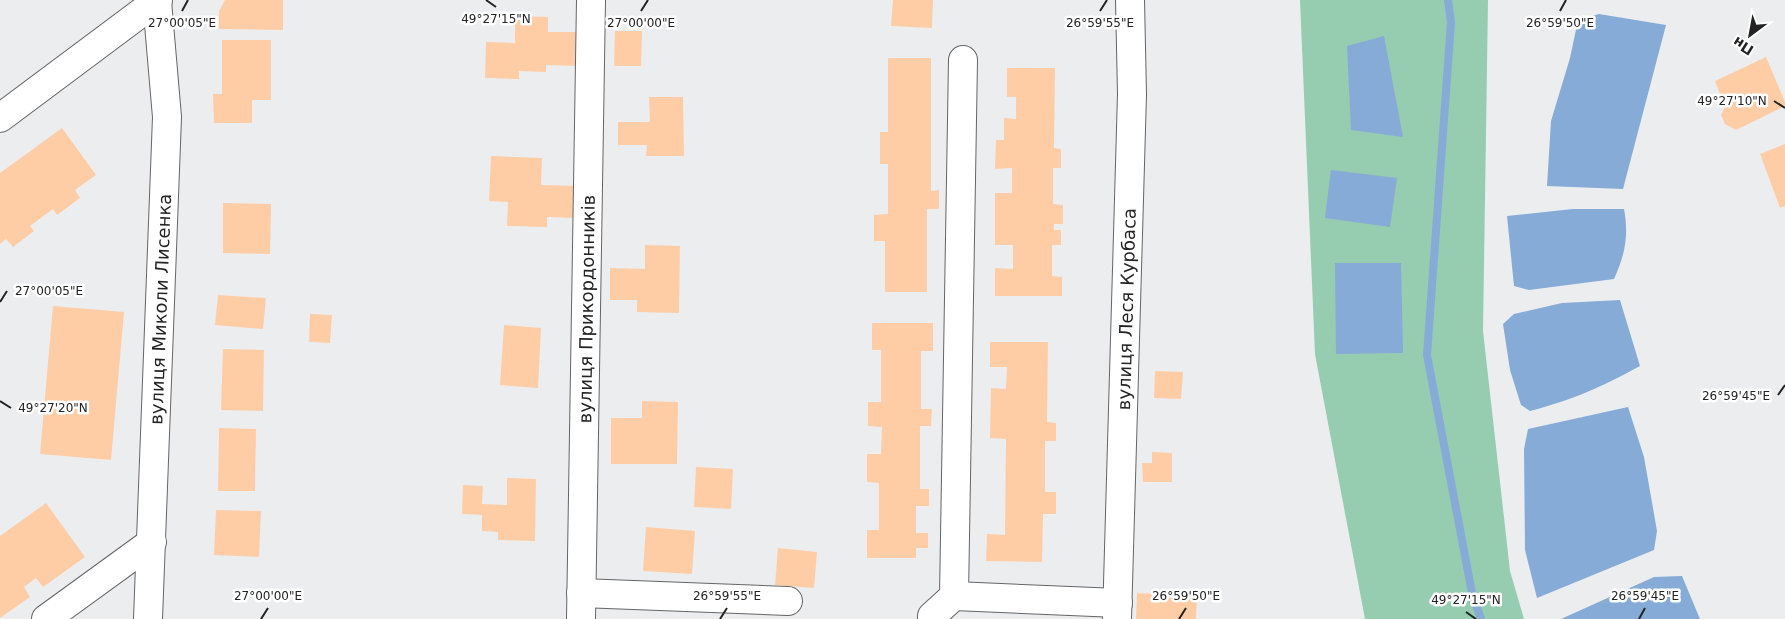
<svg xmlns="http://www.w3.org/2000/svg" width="1785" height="619" font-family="'DejaVu Sans',sans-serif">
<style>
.green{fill:#96ccb0}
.water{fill:#86abd7}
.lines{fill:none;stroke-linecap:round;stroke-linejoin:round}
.stream{stroke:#86abd7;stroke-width:8}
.building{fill:#fecda6}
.minor-casing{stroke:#656567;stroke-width:30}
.minor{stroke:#fff;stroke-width:28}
.ticks{fill:none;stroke:#232324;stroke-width:2}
.labels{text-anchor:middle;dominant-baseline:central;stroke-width:5;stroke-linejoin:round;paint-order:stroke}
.street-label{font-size:18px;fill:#232324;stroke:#fff}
.ticks-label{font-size:12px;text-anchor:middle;fill:#232324;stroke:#fff;stroke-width:5;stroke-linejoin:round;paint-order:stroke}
</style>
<rect width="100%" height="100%" fill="#ecedef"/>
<path class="green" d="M1300 0H1488L1483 331 1510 571 1524 619H1365L1315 354Z"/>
<path class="water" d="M1599 14 1666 25 1623 189 1547 186 1551 121 1570 58 1578 20Z
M1384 36 1403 137 1351 130 1347 46Z
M1331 170 1397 178 1390 227 1325 218Z
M1573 209H1624C1629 235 1625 255 1614 279L1529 290 1514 286 1507 216Z
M1335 263H1401L1403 353 1336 354Z
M1620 300 1640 366C1602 387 1572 400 1530 411L1521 405 1510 370 1503 324 1514 314 1562 303Z
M1628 407 1644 457 1657 531 1654 550 1537 598 1525 550 1524 449 1528 429Z
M1682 576 1700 619H1561L1654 577Z"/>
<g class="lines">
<path class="stream" d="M1448 0 1451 22 1427 355 1472 593 1481 619"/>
</g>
<path class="building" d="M225 0H283V30L219 29V11Z
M893 0H933L932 28 891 26Z
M515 16 548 17V32H581L580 66 546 65V72L519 71V79L485 78 486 42 515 43Z
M615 31H642L641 66H614Z
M222 40H271V100H252V123H214L213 94H222Z
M1766 57 1785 102V106L1736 130 1725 124 1721 115 1725 107 1715 81Z
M888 58H931V191L939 190V209H927V292H885V241H874V215L888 214V164H880V132H888Z
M1007 68H1055L1054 148 1061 149V168H1053V204L1063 205V224H1054V230H1061V245H1052V276L1062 277V296H995V268L1013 269V245H995V193H1012V168L995 169 996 140H1004V118L1016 119V97H1007Z
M649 97H683L684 156H646L647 145H618V122H650Z
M62 128 96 175 75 190 80 198 57 215 53 209 30 226 34 231 13 247 6 239 0 244V173Z
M1785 144V206L1780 208 1760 154Z
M491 156 542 158 541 185 578 186 577 218 547 217V227L507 226 508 202 489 201Z
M223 203 271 204 270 254 223 253Z
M645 245 680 246 679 313 637 312V300H610V268L645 269Z
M218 295 266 298 263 329 215 325Z
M53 306 124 312 111 460 40 454Z
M310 314 332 315 330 343 309 342Z
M872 323H933V351H921V409H932L931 426H920V489H929V506H916V533H928V548H916V558H867V530H879V483L867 482V454H881L882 427 868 426V402H881V350H872Z
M504 325 541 328 538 388 500 385Z
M990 342H1048L1047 422 1056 423V441H1045V492H1056V514H1043L1042 562 986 561 987 534 1005 535 1006 439 990 438 991 388 1006 389 1007 367H990Z
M223 349 264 350 263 411 221 410Z
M1155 371 1183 372 1181 399 1154 398Z
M642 401 678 402 677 464H611V418H642Z
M219 428 256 429 255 491H218Z
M1152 452 1172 453V482H1143L1142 463H1152Z
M696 467 733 469 731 509 694 507Z
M507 478 536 479 535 541 498 540V532L482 531V515L462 514 463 485 483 486 482 504 507 505Z
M46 503 85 557 43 587 36 578 24 587 30 597 0 618V536Z
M216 510 261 511 259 557 214 555Z
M646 527 695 531 692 574 643 571Z
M778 548 817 552 814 588 775 585Z
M1137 593 1197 596 1196 619H1136Z"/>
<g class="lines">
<defs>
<g id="minor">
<path d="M0 118 158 0"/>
<path d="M581 593 788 601"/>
<path d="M954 596 1118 603"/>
<path d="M46 619 152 542"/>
<path id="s1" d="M148 619 167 117 157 1"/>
<path id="s2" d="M581 619 591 0"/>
<path d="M932 619V616L954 596 963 60"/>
<path id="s3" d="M1117 619 1132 94 1130 0"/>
</g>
</defs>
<use href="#minor" class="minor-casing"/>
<use href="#minor" class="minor"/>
</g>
<path class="ticks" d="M486 0 496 7M182 11 188 0M641 11 648 0M1100 11 1107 0M1560 11 1566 0M1774 101 1785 108M0 302 7 291M1778 395 1785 385M0 401 11 408M1466 612 1476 619M261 619 268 608M720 619 727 608M1179 619 1186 608M1639 619 1645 608"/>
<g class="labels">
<g class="street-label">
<text stroke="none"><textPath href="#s1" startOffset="310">вулиця Миколи Лисенка</textPath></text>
<text stroke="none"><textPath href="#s2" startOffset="310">вулиця Прикордонників</textPath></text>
<text stroke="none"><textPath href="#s3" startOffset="310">вулиця Леся Курбаса</textPath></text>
</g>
</g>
<g class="ticks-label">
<text x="496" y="23">49°27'15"N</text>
<text x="182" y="27">27°00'05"E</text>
<text x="641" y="27">27°00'00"E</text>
<text x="1100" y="27">26°59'55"E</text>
<text x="1560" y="27">26°59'50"E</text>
<text x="1732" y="105">49°27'10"N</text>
<text x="49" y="295">27°00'05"E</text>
<text x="1736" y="400">26°59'45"E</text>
<text x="53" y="412">49°27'20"N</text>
<text x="268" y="600">27°00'00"E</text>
<text x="727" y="600">26°59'55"E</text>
<text x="1186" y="600">26°59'50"E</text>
<text x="1645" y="600">26°59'45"E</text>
<text x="1466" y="604">49°27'15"N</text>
</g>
<g transform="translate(1750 35) rotate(212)" stroke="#ffffff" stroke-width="4" paint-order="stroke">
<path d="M0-4L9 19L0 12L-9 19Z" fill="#232324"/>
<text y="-8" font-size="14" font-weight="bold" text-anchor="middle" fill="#232324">Пн</text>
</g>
</svg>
